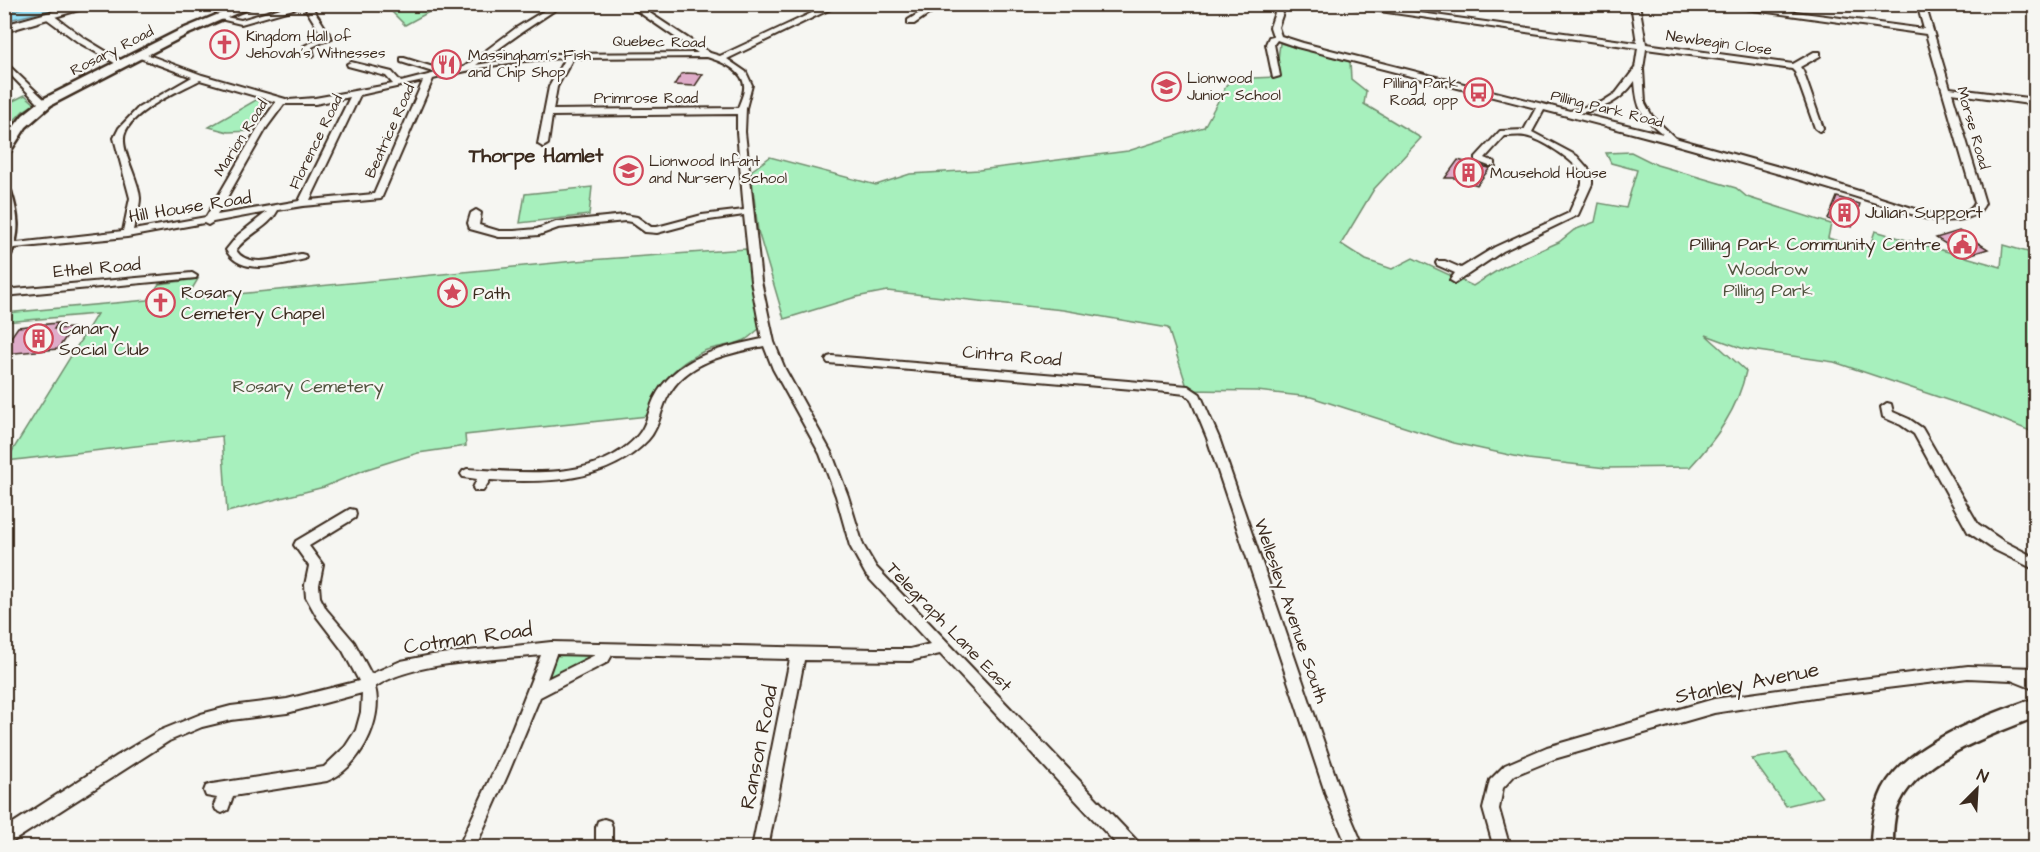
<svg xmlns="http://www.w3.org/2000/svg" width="2040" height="852" font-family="'Architects Daughter',sans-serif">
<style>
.green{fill:#a7f0bd;stroke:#718d6e;stroke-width:1.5}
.water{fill:#94def5;stroke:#70969f;stroke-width:1.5}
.building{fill:#dfacc9;stroke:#3b2a1e;stroke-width:1.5}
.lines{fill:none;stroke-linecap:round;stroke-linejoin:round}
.street-casing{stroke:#3b2a1e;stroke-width:4}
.secondary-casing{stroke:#3b2a1e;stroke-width:5}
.primary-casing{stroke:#3b2a1e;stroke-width:4}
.street{fill:#f6f6f2;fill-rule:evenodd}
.secondary{fill:#f6f6f2;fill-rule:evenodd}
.primary{fill:#f6f6f2;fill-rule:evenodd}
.labels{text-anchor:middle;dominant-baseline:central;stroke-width:4.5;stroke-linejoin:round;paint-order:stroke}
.far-poi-label{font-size:15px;fill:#3b2a1e;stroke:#f6f6f2;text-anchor:start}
.far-street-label{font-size:15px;fill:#3b2a1e;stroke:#f6f6f2}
.street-label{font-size:18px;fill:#3b2a1e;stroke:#f6f6f2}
.poi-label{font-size:18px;fill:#3b2a1e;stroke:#f6f6f2;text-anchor:start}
.park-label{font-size:18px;fill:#51523e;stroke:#f6f6f2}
.far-district-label{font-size:20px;font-weight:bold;fill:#3b2a1e;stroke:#f6f6f2}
.near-street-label{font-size:21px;fill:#3b2a1e;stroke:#f6f6f2}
</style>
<rect width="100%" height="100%" fill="#f6f6f2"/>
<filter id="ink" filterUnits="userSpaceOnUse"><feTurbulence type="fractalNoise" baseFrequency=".0167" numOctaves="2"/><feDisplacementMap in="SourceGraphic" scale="12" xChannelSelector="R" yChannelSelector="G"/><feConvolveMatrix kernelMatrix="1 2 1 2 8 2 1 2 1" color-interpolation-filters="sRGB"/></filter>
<g filter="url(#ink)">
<path class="green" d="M395 5V4L442 5 405 25 388 8Z
M1280 43 1350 62 1351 79 1366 91 1364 104 1421 138 1374 189 1341 244 1366 260 1392 269 1413 258 1473 286 1503 267 1559 242 1574 230 1595 222 1599 203 1626 208 1637 170 1611 163 1606 153 1631 152 1657 165 1736 188 1747 197 1831 224 1828 238 1863 249 1865 245 1870 246 1875 231 2001 267 2003 245 2035 254V433L1986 413 1834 362 1744 349 1706 335 1746 371C1738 409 1716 439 1690 467L1606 468 1528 459 1454 443 1311 397 1257 391 1188 390 1168 328 1063 310 887 291 856 297 784 319 758 231 751 171 770 157 876 185 910 174 979 170 1128 151 1204 127 1230 79 1276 77Z
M25 95 35 104 23 111 5 130V105Z
M256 100 268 103 252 131 228 132 209 127Z
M592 187 589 215 520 223 525 194Z
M746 249 760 328C755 332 750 337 745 340 733 346 717 346 704 351 677 364 653 386 648 416L465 435 466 446 418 453 364 470 324 487 227 512 222 436 6 461 97 314 5 322V313L148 300 159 284 198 279 186 299 575 261Z
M591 654V659L547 679 553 659 557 655Z
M1787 753 1822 797 1786 806 1752 759Z"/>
<path class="water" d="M34 5V4L69 5 5 21V12Z"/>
<path class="building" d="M687 73 703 74 695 86 674 85 681 74Z
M1458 160 1479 166 1490 168 1477 185 1455 178H1445Z
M1837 197 1860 204 1852 227 1828 219Z
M1959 231 1988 249 1965 256 1936 238Z
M58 323 54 329 72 328 58 349 4 354V347L18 327Z"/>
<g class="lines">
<defs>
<path id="street" d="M294 4H310L332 38 312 47 314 56H308L304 46 323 37 304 6 241 24 216 18 220 16 241 20Z
M555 4H564L522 32 476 65 544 54 698 53 627 4H636L710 53 720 56 831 4H841L727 59 746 72 752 85 746 108 745 132 761 281 774 342 785 369 832 454 848 496 863 545 876 567 1138 842 1140 848H1120L940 654 910 661 804 660 768 848H752L790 659 612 655 608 662 540 697 508 774 475 848H458L504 749 541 655C495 660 412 661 375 687 384 720 359 769 327 781L233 796 228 810 222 813 216 810 214 805 217 798 206 796 204 791 206 786 212 784 324 767 345 747 356 730 361 712 362 693 287 713 231 720 202 727 169 741 4 847V829L117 756 159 731 201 714 231 706 287 699 359 681 343 651 317 617 306 597 305 585 309 566 294 545 296 541 350 509 355 510 356 514 355 518 309 546 323 565 319 585 320 597 326 609 354 642 371 674 401 661 432 655 551 642 875 649H910L930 644 866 575 850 546 836 496 820 454 773 369 764 346C728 354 685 361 667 398 660 412 659 428 648 440 608 483 544 483 490 480L483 491H475L473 488 477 479 463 477 461 474 463 471 467 469C519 472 584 481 627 446 647 430 645 420 654 399 675 357 720 348 762 339L751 281 744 215 702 221 657 233 645 232 631 222 625 221 558 228 539 235 514 237H499L470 229 468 223 471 213 476 210 481 213 479 225 499 231H514L537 229 556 222 625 215 637 217 651 227H657L702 215 744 210 737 132V114L552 116 548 144 543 147 538 144 549 87 565 58C521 59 475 68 433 79L381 199 303 206 278 210C269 228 247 234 236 250 247 270 283 257 301 254L305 255 306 257 305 259C280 265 241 277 226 250L238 235 267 212 213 222 208 225 204 223 127 237 4 249V245L8 244 123 231 130 198 114 138 119 128 138 108 192 77 137 57V53H143L202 75 289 100 315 98 393 84 386 76 348 66 347 64 351 62 392 72 401 82 436 73 401 62V58H404L446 71 464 67 516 28ZM707 57C720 61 742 69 744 85 745 93 740 101 738 108L553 110 557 87 573 58ZM200 80 276 102 259 126 206 217 133 230C135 220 140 208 140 198 139 180 123 155 124 139 124 114 181 90 200 80ZM423 81 374 194 310 200 360 95ZM350 97 299 201 217 215 267 127 284 104H315ZM556 654 595 655 547 679Z
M934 4H943L914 24H908V20Z
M1278 4H1286L1278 27 1281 36 1303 43 1570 111 1602 102 1616 93 1635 68 1638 48 1331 4H1355L1637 43 1631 4H1639L1646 44 1793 64 1814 52H1820V56L1800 67 1803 71 1823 128 1822 130 1819 131 1815 128 1795 72 1792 69 1646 49 1643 69 1645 103 1652 116 1675 138 1808 175 1928 213C1942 215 1969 218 1975 203L1926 34 1710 4H1735L1924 29 1917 4H1925L1950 88 2036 99V105L1952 93 1985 203C1976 224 1943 222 1924 218 1798 178 1671 142 1544 110L1532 132 1577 156 1592 173V184L1578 215 1503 251 1455 283 1450 280 1455 273 1437 265 1436 263 1437 261H1445L1461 268 1495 247 1569 213 1582 184V173C1572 159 1542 139 1525 136 1519 135 1512 136 1505 136L1485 158 1495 162V166H1489L1476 161V157L1500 131 1524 130 1536 108 1297 47 1277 40 1274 44 1280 76 1273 78 1266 44 1269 37 1273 36 1270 27ZM1635 81C1637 109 1641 116 1663 134L1578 113C1604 109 1620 102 1635 81Z
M47 15H53L84 38 127 64 120 66 78 42 47 19Z
M4 61 44 99 50 100V104L38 103 4 68Z
M192 273 197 276 196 278 4 296V290Z
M832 356 1188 386 1200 394 1219 438 1344 801 1364 848H1348L1328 801 1207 438 1191 399 1185 394 1168 392 828 363 826 360 828 357Z
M1887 403 1891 404 1893 412 1909 419 1922 428 1978 524 2003 541 2036 558V570L1993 549 1968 532 1914 434 1901 425 1883 417 1881 407Z
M1968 666 2036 668V690L2011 680 1968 678 1821 696 1714 713 1554 759 1515 775 1503 788 1499 809 1510 848H1494L1483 809 1490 780 1505 765 1547 747 1714 699 1821 684Z
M604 819 610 821 612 827V848H596V827L598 821Z"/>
<path id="secondary" d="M243 4H258L186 35 51 105 26 127 8 155 4 156 6 137 23 115 43 99 178 31Z
M4 188 11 192C18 214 21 232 11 254L4 258Z
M2036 698V717C1994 734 1921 758 1900 802 1893 815 1893 833 1893 848H1871C1871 827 1874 808 1883 789 1908 742 1988 715 2036 698Z"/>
<path id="primary" d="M79 4H99L4 32V25Z"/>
</defs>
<use href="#street" class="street-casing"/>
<use href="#secondary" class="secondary-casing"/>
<use href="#primary" class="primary-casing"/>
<use href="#street" class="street"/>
<use href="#secondary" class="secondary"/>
<use href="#primary" class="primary"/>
</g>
</g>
<defs>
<symbol id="church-ring" viewBox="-11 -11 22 22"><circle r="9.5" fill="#f6f6f2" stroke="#d1495b" stroke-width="1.5"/><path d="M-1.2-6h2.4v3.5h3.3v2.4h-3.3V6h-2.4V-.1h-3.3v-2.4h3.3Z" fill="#d1495b"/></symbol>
<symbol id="restaurant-ring" viewBox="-11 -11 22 22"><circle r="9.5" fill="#f6f6f2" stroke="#d1495b" stroke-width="1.5"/><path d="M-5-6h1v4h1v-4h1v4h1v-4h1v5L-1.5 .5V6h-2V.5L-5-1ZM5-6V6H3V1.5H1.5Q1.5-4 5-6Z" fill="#d1495b"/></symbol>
<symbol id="school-ring" viewBox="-11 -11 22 22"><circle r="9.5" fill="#f6f6f2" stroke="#d1495b" stroke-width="1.5"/><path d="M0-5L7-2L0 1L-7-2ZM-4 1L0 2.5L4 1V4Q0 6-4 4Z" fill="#d1495b"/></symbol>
<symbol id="bus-ring" viewBox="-11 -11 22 22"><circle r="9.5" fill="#f6f6f2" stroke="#d1495b" stroke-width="1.5"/><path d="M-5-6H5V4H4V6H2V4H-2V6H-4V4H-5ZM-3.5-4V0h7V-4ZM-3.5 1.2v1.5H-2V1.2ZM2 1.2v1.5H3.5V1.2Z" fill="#d1495b"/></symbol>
<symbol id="building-ring" viewBox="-11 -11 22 22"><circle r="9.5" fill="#f6f6f2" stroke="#d1495b" stroke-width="1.5"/><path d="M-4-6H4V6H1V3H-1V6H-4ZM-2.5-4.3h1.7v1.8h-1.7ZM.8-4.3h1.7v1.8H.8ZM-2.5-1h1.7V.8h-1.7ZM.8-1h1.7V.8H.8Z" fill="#d1495b"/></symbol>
<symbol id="civic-ring" viewBox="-11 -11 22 22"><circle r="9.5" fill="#f6f6f2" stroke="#d1495b" stroke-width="1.5"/><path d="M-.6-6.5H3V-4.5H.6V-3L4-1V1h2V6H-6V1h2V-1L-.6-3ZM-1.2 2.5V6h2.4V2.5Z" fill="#d1495b"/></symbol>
<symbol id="sight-ring" viewBox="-11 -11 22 22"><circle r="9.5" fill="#f6f6f2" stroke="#d1495b" stroke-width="1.5"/><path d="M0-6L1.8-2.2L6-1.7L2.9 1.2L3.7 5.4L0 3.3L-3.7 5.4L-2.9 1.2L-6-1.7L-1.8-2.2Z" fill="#d1495b"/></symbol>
</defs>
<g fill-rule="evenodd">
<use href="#church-ring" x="208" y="28" width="33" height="33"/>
<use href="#restaurant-ring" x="430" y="48" width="33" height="33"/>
<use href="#school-ring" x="1150" y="70" width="33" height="33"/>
<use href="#bus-ring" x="1462" y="76" width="33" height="33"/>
<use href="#school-ring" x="612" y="154" width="33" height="33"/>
<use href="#building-ring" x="1452" y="156" width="33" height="33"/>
<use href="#building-ring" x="1828" y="196" width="33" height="33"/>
<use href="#civic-ring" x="1946" y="228" width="33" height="33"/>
<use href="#sight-ring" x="436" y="276" width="33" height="33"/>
<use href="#church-ring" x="144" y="286" width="33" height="33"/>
<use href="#building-ring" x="22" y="322" width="33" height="33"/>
</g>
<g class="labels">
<g class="far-poi-label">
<text x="246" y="36">Kingdom Hall of<tspan x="246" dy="17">Jehovah's Witnesses</tspan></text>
<text x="468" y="55">Massingham's Fish<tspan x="468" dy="17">and Chip Shop</tspan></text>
<text x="1187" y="78">Lionwood<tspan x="1187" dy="17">Junior School</tspan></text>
<text x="1458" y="83" text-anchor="end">Pilling Park<tspan x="1458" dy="17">Road, opp</tspan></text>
<text x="649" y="161">Lionwood Infant<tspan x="649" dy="17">and Nursery School</tspan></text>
<text x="1490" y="173">Mousehold House</text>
</g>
<g class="far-street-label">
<text transform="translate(659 42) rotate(1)">Quebec Road</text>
<text transform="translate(1719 43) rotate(8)">Newbegin Close</text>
<text transform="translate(112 51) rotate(-27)">Rosary Road</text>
<text x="646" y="98">Primrose Road</text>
<text transform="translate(1607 109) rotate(14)">Pilling Park Road</text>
<text transform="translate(1973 128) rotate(74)">Morse Road</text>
<text transform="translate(390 131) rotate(-66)">Beatrice Road</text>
<text transform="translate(241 138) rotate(-58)">Marion Road</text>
<text transform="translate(316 142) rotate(-64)">Florence Road</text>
</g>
<g class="street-label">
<text transform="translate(190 207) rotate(-9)">Hill House Road</text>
<text transform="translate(97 268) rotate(-5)">Ethel Road</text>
<text transform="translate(1012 356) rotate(5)">Cintra Road</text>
<text transform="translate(1291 611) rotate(71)">Wellesley Avenue South</text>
<text transform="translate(949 627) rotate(46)">Telegraph Lane East</text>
</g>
<g class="poi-label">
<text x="1865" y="212">Julian Support</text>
<text x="1941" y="244" text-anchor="end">Pilling Park Community Centre</text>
<text x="181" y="292">Rosary<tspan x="181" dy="21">Cemetery Chapel</tspan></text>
<text x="473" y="293">Path</text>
<text x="59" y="328">Canary<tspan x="59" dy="21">Social Club</tspan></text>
</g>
<g class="park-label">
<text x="1768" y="269">Woodrow<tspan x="1768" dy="21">Pilling Park</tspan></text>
<text x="308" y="386">Rosary Cemetery</text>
</g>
<g class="far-district-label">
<text x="536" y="156">Thorpe Hamlet</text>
</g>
<g class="near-street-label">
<text transform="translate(468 638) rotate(-8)">Cotman Road</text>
<text transform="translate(1747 683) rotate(-11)">Stanley Avenue</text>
<text transform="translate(759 747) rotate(-79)">Ranson Road</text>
</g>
</g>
<rect width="2040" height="852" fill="none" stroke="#f6f6f2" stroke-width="24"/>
<rect x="12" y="12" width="2016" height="828" fill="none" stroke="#3b2a1e" stroke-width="2" filter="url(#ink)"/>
<g transform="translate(1977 789) rotate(24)" stroke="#f6f6f2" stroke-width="4.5" paint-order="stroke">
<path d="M0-4.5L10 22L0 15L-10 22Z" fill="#3b2a1e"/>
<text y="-9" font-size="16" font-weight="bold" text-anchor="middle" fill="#3b2a1e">N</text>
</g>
</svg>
